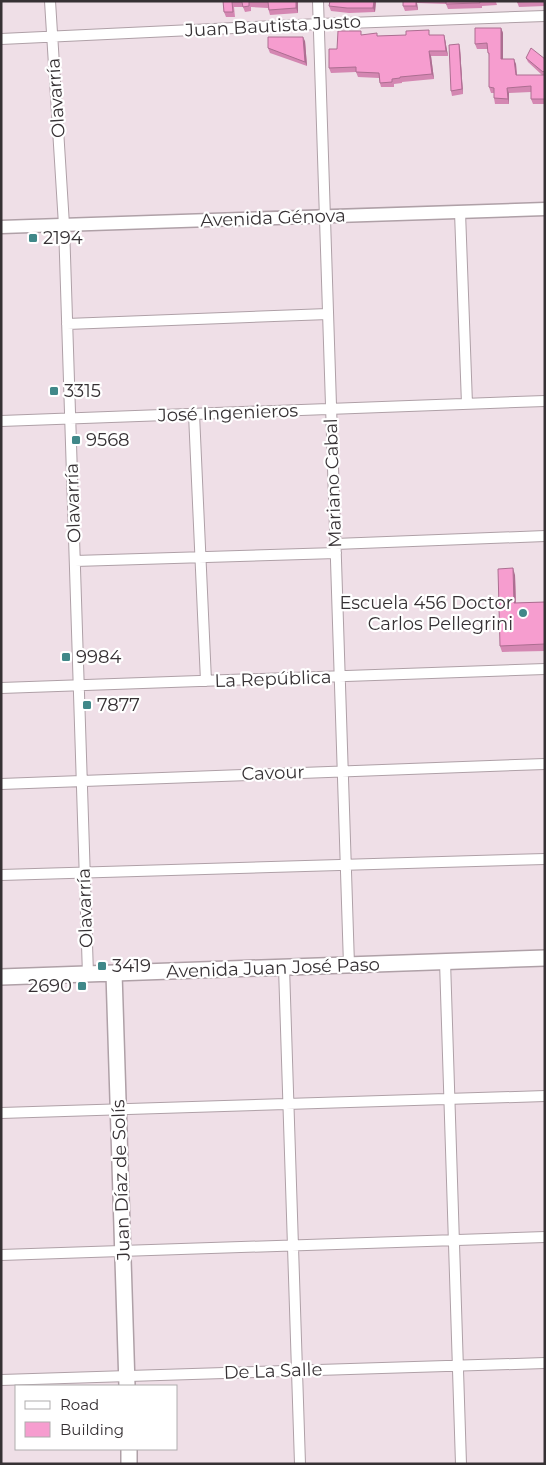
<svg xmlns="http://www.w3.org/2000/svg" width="546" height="1465" font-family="Montserrat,sans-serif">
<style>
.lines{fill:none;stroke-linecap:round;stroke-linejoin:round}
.minor-casing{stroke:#afa0a7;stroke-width:12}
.tertiary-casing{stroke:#afa0a7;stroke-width:15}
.secondary-casing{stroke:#afa0a7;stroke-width:18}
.minor{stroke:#fff;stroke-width:10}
.tertiary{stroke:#fff;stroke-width:12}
.secondary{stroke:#fff;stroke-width:15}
.wall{fill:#d487b2}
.shaded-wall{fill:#ac6e91}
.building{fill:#f69dcf;stroke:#ac6e91}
.poi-dot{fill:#408889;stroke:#fff;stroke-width:2}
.labels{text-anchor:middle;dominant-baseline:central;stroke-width:4.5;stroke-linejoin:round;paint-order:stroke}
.street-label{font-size:18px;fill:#363134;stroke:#fff}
.poi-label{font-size:18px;fill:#363134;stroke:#fff;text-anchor:start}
</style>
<rect width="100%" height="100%" fill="#efdfe7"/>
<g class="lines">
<defs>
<path id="minor" d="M50 1 64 225 88 975
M318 1 349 965
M1 39 319 24 545 16
M460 212 467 404
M67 324 328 314
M194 414 206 681
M1 421 545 401
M335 544 545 536
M75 561 336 553
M1 688 545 669
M1 784 545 764
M1 875 545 859
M445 961 461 1464
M284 967 300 1464
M1 1113 545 1096
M1 1255 545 1237
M1 1380 545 1363"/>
<path id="tertiary" d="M1 227 545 209"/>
<path id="secondary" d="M114 973 127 1386
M1 977 545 958
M129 1449V1464"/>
</defs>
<use href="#minor" class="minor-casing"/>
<use href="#tertiary" class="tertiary-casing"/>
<use href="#secondary" class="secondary-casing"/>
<use href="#minor" class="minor"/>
<use href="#tertiary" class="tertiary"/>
<use href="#secondary" class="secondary"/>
</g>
<path class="wall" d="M223 1H298V13L270 15 268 8 251 7V11L245 12 243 7H234L235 17H226L224 12Z
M376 1 375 12 349 13 331 11 329 6Z
M403 1H545V6L519 7 517 2H496L497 5 482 6V8L448 9 446 4 417 3 418 10 405 11 403 6Z
M501 28 503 33V59L516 64 517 75H542L528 62 526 58 545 59V104H533L531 99V92L509 93V104H495L494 98V93H491L489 87V56L488 49H477L475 44Z
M363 35 378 36 444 35 445 39 448 56H431L434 79 402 82V83L394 84V87H381L380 83 379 78 358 77 356 72 331 73 329 68 337 49Z
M305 41 307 66 270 53 268 48Z
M459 44 460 48 463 94 452 96 451 91Z
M515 575 516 603 545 602V651L502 652 500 646Z"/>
<path class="shaded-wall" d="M296 1H298V13L296 8Z
M374 1H376L375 12 373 8Z
M416 1 417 3 418 10 416 6Z
M501 28 503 33V65L501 59Z
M444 35 445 39 448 56 446 51Z
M303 37 305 41 307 66 305 62Z
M459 44 460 48 463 94 462 89Z
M429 51 431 56 434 79 432 74Z
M514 59 516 64 517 80 516 75Z
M507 88 509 93V104L508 99Z
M513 568 515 575 516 610 514 603Z"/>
<path class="building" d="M223 1H296V8L269 10 268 2H249V6L243 7 242 2H232L233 12H224Z
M330 1H374L373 8H347L329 6Z
M403 1H416V6H403Z
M446 1H480V3L446 4Z
M517 1H545L517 2Z
M475 28H501V59H514L516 75H545V99H531V86L507 88 508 99 494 98V88L489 87V53H488L487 43 475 44Z
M429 30V35H444L446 51H429L432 74 400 77V78L392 79V82L380 83 379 73 356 72V67L329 68V49H337L338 31H361V35L377 33V36L406 35V31Z
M268 37H303L305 62 268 48Z
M459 44 462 89 451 91 449 45Z
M531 48 545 59V70L543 72 526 58Z
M513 568 514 603 545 602V644L500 646 498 569Z"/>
<g class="poi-dot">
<rect x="28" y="233" width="10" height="10" rx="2.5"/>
<rect x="49" y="386" width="10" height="10" rx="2.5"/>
<rect x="71" y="435" width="10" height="10" rx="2.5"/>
<circle cx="523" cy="613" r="5"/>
<rect x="61" y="652" width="10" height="10" rx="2.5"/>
<rect x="82" y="700" width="10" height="10" rx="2.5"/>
<rect x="97" y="961" width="10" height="10" rx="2.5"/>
<rect x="77" y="981" width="10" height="10" rx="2.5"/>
</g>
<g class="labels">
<g class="street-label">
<text transform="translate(273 26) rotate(-3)">Juan Bautista Justo</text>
<text transform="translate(56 98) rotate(-94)">Olavarría</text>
<text transform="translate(273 218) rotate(-2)">Avenida Génova</text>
<text transform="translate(228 413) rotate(-2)">José Ingenieros</text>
<text transform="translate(333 483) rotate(-92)">Mariano Cabal</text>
<text transform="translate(73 503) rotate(-92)">Olavarría</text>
<text transform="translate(273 679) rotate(-2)">La República</text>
<text transform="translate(273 773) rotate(-2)">Cavour</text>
<text transform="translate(85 908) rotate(-92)">Olavarría</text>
<text transform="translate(273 968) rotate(-2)">Avenida Juan José Paso</text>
<text transform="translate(121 1180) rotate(-92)">Juan Díaz de Solís</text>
<text transform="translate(273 1371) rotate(-2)">De La Salle</text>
</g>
<g class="poi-label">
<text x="43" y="238">2194</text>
<text x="64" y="391">3315</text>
<text x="86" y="440">9568</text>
<text x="513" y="603" text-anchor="end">Escuela 456 Doctor<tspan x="513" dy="21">Carlos Pellegrini</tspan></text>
<text x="76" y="657">9984</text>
<text x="97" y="705">7877</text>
<text x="112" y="966">3419</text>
<text x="72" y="986" text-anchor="end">2690</text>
</g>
</g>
<rect width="546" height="1465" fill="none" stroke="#363134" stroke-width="5"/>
<rect x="15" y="1385" width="162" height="65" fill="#ffffff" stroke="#afadae"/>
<rect x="25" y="1401" width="25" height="8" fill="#ffffff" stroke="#afadae"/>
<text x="60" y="1410" font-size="15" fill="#363134">Road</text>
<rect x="25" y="1422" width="25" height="15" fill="#f69dcf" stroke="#afadae"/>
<text x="60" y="1435" font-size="15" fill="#363134">Building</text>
</svg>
